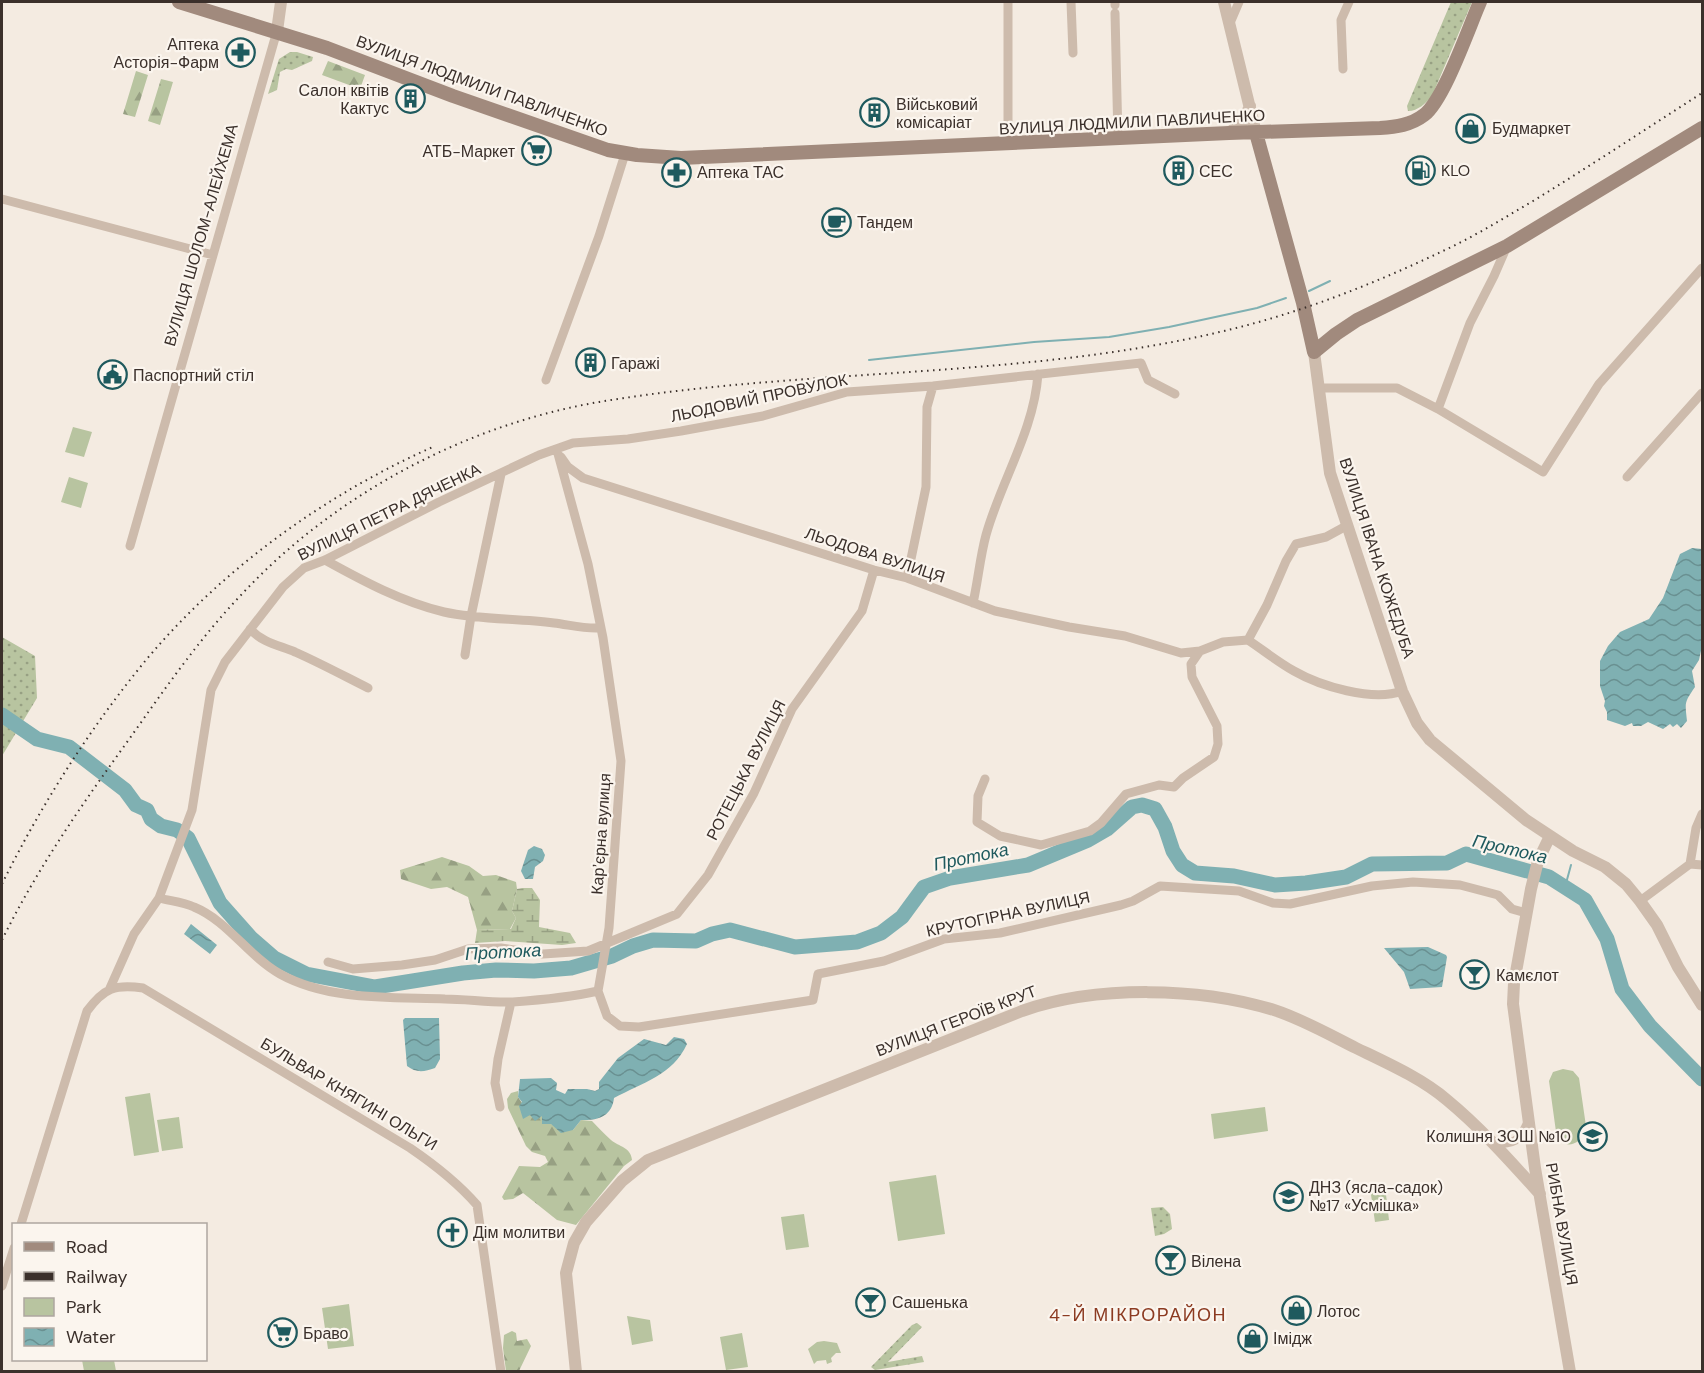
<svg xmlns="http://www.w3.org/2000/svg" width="1704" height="1373" font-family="'DM Sans',sans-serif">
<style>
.grass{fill:url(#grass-dots)}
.forest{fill:url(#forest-firs)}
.wetland{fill:url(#wetland-marsh)}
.park{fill:#b8c4a0}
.water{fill:url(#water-waves)}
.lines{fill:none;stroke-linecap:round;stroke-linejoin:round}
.stream{stroke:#7fb0b2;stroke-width:2}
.river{stroke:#7fb0b2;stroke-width:15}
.minor{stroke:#cdbbac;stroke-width:9}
.tertiary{stroke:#cdbbac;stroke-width:12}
.secondary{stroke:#a18a7d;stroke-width:14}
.rail{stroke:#3b302b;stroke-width:2;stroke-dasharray:1.5 4.5;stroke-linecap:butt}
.labels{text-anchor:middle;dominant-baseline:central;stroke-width:4.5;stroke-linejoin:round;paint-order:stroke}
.poi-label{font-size:16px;fill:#3b302b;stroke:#fbf5ee;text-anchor:start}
.street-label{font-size:16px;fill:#3b302b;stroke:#fbf5ee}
.water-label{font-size:18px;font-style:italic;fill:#1f5a5e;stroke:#fbf5ee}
.neighbourhood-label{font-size:18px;letter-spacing:1.5px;fill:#8c3b22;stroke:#fbf5ee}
</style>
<defs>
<pattern id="grass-dots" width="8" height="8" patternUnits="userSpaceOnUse" patternTransform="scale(1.5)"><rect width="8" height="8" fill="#b8c4a0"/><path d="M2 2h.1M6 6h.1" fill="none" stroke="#97a083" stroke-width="1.8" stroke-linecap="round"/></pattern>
<pattern id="forest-firs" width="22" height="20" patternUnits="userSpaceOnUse" patternTransform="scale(1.5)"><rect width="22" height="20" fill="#b8c4a0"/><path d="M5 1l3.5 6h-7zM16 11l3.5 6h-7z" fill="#97a083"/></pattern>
<pattern id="wetland-marsh" width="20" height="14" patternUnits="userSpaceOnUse" patternTransform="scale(1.5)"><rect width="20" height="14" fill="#b8c4a0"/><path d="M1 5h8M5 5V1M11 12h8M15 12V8" fill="none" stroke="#97a083"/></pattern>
<pattern id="water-waves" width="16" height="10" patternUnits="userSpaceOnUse" patternTransform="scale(1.5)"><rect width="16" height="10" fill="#7fb0b2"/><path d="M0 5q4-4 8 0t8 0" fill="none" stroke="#699091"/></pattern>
</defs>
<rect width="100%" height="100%" fill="#f4ebe1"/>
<path class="grass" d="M1451 2H1472L1432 96C1426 103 1418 111 1408 111L1407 106Z
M290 52H297L313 57 312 61 292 70 286 69 280 72 277 90 268 94 279 59Z
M2 637 35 656 37 698 2 756Z
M1163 1207 1170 1214 1172 1229 1164 1234 1155 1236 1151 1208Z
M917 1323 922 1327 888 1362 922 1356 924 1362 875 1370 871 1367 912 1325Z"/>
<path class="forest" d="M328 61 365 75 360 89 322 75Z
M136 71 148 75 135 117 123 114Z
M161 79 173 82 160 125 148 121Z
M442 857 469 866 483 876 496 875 516 882 517 889 512 911 516 918 510 929 477 930 468 897 447 887 431 889 401 879 400 870Z
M518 1091V1097L530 1115H543L551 1124 573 1130 581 1120 592 1121C598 1127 604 1134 611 1140 619 1147 631 1147 632 1160L624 1166 576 1225 557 1220 523 1193 513 1199 504 1200 502 1197 519 1166 540 1167 548 1162 545 1156 532 1152 526 1146 508 1108 507 1099 511 1093Z
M512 1331 516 1333 517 1341 527 1339 531 1346 519 1371H506L503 1348 504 1335Z"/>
<path class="wetland" d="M522 888H532L540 900 539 927 570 933 576 943 562 945 505 941 475 943 477 930 511 929 516 918 512 911 517 889Z"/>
<path class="park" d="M73 427 92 432 84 457 65 452Z
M69 477 88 483 81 508 61 502Z
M1563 1069 1573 1071 1579 1078 1587 1133C1578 1144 1568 1149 1557 1139L1549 1081 1553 1072Z
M150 1093 159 1152 134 1156 125 1097Z
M1265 1107 1268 1131 1214 1139 1211 1114Z
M179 1117 183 1148 162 1151 157 1120Z
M936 1175 945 1234 898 1241 889 1182Z
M1385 1186 1389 1220 1375 1222 1370 1188Z
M804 1214 809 1247 786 1250 781 1217Z
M349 1304 354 1346 328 1349 322 1308Z
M627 1316 650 1320 653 1341 632 1345Z
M742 1333 748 1367 726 1370 720 1337Z
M824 1341 837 1343 841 1353H836L831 1358 832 1362 827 1364 826 1360 817 1361 814 1364 808 1349 817 1342Z
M82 1360H114L116 1371H84Z"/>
<path class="water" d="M1692 548 1702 549V646L1699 660 1692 671 1695 687C1684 703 1685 702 1687 721L1681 728 1677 724 1673 727 1670 724 1663 729 1648 722 1641 726H1633L1632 723 1625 726 1607 720V712L1604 706 1605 701 1600 686V661L1608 646 1620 632 1649 619 1663 598 1680 554Z
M534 846 542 849 545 855 543 861 535 867 533 879H525L521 871 528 850Z
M191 924 217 945 210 954 184 934Z
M1428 947 1446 955 1447 957 1442 987 1410 989 1404 972 1384 948Z
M405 1018H439L440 1059 435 1068C424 1072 416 1073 407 1066L403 1020Z
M674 1037 684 1039 687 1044C673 1075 642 1083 614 1098 612 1116 598 1121 581 1120L573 1130 561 1133 551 1124H542V1116L535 1121 530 1115 523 1119 519 1106 522 1102 518 1097 520 1079 551 1078 557 1083 556 1090 565 1094 568 1089H587L595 1091 599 1089V1082L618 1058 644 1039 666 1045Z"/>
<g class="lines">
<path class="stream" d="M1309 291 1330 281
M869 360 1034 342 1109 337 1169 327 1257 308 1286 298
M1565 887 1571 865"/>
<path class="river" d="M2 715 37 739 69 747 125 790 136 805 147 810 151 819 161 826 177 830 188 838 220 903 251 938 274 958 306 974 375 987 463 973 496 970 534 971 571 968 612 956 633 946 653 940 696 941 712 934 730 930 795 947 857 942 881 933 902 917 924 887 950 878 1028 865 1088 840 1107 829 1132 807 1142 805 1155 809 1165 827 1173 851 1182 865 1195 873 1234 876 1275 885 1306 883 1346 877 1372 864 1447 863 1466 854 1549 877 1585 900 1607 939 1622 989 1650 1026 1702 1079"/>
<path class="minor" d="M1071 2 1073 53
M1115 5V2
M1115 13 1118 139
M1230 23 1239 2
M1343 69 1341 20 1349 2
M1008 144V2
M2 199 213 255
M546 380 599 236 625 154
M1318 388H1397L1438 409 1543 472 1599 384 1702 268
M1438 409 1470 323 1494 276 1507 246
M557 450 588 564 603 638 621 761 609 928 598 991 607 1016 620 1026 639 1027 813 1000 818 974 884 961 944 939 1000 933 1121 905 1133 901 1160 886 1239 891 1273 903 1290 904 1372 886 1413 882 1460 885 1498 895 1512 909 1526 913
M561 457 568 467 583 478 874 570 907 578 995 611 1069 627 1125 636 1181 653 1200 651 1223 642 1248 640 1267 605 1286 561 1296 544 1326 537 1348 525
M1627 477 1702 393
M130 546 277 31
M325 560C363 581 402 602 444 612 480 620 518 618 554 623 570 625 584 629 600 628
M907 578 926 487 927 407 933 386
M973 603C978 581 980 557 986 535 1001 481 1034 431 1038 374
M250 629C263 643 278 645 295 652 320 663 344 676 368 688
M1248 640C1263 650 1278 662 1294 671 1320 686 1373 702 1402 691
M465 655 471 616 501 474
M985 779 978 796 977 822 1000 836 1041 845 1090 831 1101 823 1126 794 1159 785 1174 787 1183 778 1214 757 1218 744 1217 726 1192 677 1191 664 1200 651
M1690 864 1702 865
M159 898C170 901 183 902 194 907 228 921 248 956 280 974 329 1001 390 997 445 999 467 999 490 1003 513 1002 541 1000 571 997 598 991
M1640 901 1690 864 1696 828 1702 814
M328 962 353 969 402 965 435 960 468 949 501 948 543 954 588 951 677 914 708 875 754 793 792 709 862 611 874 570
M110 988 134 934 159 898 192 810 211 690 225 662 283 587 304 568 325 560 439 502 539 455 573 443 628 439 681 431 763 416 847 392 933 386 1141 363 1148 380 1175 394
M500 1107 495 1083 498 1059 511 1002
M1493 1144C1514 1144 1519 1142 1528 1122
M21 1224 87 1011C104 988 115 984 143 988L410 1148C435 1165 457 1182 477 1205L501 1372
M2 1286 14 1248"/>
<path class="tertiary" d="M1224 2 1256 133
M277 31 281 2
M1229 133 1243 122 1250 106
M1314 352 1330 473 1402 691 1417 723 1430 740 1526 820 1573 851 1605 867 1626 884 1640 901 1657 925 1678 967 1702 1005
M1550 836 1538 861 1531 889 1514 983 1513 1004 1535 1168 1570 1372
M576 1372 566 1273 574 1243 586 1222 622 1181 648 1160 1022 1011C1096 985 1200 987 1274 1010 1302 1019 1330 1035 1356 1048 1387 1063 1421 1078 1447 1100 1481 1128 1511 1162 1540 1194"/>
<path class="secondary" d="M179 2 327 48 453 96 608 150 637 155 681 158 1229 133 1380 128C1396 127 1411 125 1424 115 1444 100 1469 27 1480 2
M1256 133 1303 303 1314 352 1336 334 1357 320 1507 246 1702 128"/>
<path class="rail" d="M2 884C41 805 90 728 146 660 223 568 326 494 435 446
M2 940C36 871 80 807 125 745 162 693 198 640 242 594 334 495 465 425 599 402 807 367 1023 380 1228 330 1303 312 1376 283 1445 250 1475 236 1504 218 1533 201 1590 166 1646 129 1702 93"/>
</g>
<defs>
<symbol id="pharmacy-ring" viewBox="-11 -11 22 22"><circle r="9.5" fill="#fbf5ee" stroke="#1f5a5e" stroke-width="1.5"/><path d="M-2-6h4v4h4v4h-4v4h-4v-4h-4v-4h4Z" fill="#1f5a5e"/></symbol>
<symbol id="building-ring" viewBox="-11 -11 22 22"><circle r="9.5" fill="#fbf5ee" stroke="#1f5a5e" stroke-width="1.5"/><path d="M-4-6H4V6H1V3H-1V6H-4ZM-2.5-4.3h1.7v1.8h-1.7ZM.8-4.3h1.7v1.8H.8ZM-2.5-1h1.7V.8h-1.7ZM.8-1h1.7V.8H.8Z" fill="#1f5a5e"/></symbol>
<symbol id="shop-ring" viewBox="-11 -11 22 22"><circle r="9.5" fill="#fbf5ee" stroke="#1f5a5e" stroke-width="1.5"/><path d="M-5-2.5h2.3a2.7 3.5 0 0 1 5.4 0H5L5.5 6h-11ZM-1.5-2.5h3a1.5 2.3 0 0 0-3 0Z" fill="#1f5a5e"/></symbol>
<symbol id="supermarket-ring" viewBox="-11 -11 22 22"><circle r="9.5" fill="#fbf5ee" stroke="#1f5a5e" stroke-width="1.5"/><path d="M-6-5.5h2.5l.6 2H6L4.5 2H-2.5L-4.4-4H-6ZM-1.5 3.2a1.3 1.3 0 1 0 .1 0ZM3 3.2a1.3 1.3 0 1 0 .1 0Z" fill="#1f5a5e"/></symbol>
<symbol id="fuel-ring" viewBox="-11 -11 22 22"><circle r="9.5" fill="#fbf5ee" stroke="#1f5a5e" stroke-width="1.5"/><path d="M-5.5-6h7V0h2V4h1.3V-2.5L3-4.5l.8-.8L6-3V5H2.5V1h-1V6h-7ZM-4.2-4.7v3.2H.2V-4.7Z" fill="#1f5a5e"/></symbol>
<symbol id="cafe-ring" viewBox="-11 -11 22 22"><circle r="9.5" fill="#fbf5ee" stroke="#1f5a5e" stroke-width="1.5"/><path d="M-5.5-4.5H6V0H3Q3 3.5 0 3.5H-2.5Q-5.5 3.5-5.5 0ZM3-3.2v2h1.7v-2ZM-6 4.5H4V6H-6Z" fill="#1f5a5e"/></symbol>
<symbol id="civic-ring" viewBox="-11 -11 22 22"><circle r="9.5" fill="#fbf5ee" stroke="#1f5a5e" stroke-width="1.5"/><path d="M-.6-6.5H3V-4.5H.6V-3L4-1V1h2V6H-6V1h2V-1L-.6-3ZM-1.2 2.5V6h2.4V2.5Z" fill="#1f5a5e"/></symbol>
<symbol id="bar-ring" viewBox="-11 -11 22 22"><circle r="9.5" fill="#fbf5ee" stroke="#1f5a5e" stroke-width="1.5"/><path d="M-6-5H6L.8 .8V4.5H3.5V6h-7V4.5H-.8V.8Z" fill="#1f5a5e"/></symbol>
<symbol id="school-ring" viewBox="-11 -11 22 22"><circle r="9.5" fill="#fbf5ee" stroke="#1f5a5e" stroke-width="1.5"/><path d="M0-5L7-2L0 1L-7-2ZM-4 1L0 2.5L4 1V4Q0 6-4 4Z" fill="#1f5a5e"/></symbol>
<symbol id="church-ring" viewBox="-11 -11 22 22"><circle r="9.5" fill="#fbf5ee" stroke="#1f5a5e" stroke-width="1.5"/><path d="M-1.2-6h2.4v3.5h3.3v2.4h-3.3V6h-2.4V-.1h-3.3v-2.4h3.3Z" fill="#1f5a5e"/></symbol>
</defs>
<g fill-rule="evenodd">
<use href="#pharmacy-ring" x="224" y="36" width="33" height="33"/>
<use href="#building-ring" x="394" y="82" width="33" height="33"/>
<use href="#building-ring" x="858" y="96" width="33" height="33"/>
<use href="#shop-ring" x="1454" y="112" width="33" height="33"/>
<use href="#supermarket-ring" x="520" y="134" width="33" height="33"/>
<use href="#fuel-ring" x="1404" y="154" width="33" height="33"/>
<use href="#building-ring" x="1162" y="154" width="33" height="33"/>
<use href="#pharmacy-ring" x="660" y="156" width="33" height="33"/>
<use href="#cafe-ring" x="820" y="206" width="33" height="33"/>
<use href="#building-ring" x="574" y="346" width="33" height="33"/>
<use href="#civic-ring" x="96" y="358" width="33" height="33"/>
<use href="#bar-ring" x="1458" y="958" width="33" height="33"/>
<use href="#school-ring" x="1576" y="1120" width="33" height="33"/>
<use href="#school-ring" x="1272" y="1180" width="33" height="33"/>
<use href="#church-ring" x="436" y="1216" width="33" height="33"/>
<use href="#bar-ring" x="1154" y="1244" width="33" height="33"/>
<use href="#bar-ring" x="854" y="1286" width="33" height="33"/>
<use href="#shop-ring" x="1280" y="1294" width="33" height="33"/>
<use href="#supermarket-ring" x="266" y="1316" width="33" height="33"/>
<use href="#shop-ring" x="1236" y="1322" width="33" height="33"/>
</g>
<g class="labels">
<g class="poi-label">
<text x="219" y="44" text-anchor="end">Аптека<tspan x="219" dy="18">Асторія-Фарм</tspan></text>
<text x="389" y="90" text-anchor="end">Салон квітів<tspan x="389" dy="18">Кактус</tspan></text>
<text x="896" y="104">Військовий<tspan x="896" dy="18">комісаріат</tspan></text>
<text x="1492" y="128">Будмаркет</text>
<text x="515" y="151" text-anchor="end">АТБ-Маркет</text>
<text x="1441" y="170">KLO</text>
<text x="1199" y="171">СЕС</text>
<text x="697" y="172">Аптека ТАС</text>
<text x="857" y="222">Тандем</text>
<text x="611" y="363">Гаражі</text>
<text x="133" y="375">Паспортний стіл</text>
<text x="1496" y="975">Камєлот</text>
<text x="1571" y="1136" text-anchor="end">Колишня ЗОШ №10</text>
<text x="1309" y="1187">ДНЗ (ясла-садок)<tspan x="1309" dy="18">№17 «Усмішка»</tspan></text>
<text x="473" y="1232">Дім молитви</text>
<text x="1191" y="1261">Вілена</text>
<text x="892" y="1302">Сашенька</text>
<text x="1317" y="1311">Лотос</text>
<text x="303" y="1333">Браво</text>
<text x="1273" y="1338">Імідж</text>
</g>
<g class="street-label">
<text transform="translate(482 86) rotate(20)">ВУЛИЦЯ ЛЮДМИЛИ ПАВЛИЧЕНКО</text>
<text transform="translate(1132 122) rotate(-3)">ВУЛИЦЯ ЛЮДМИЛИ ПАВЛИЧЕНКО</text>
<text transform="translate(201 235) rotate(-74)">ВУЛИЦЯ ШОЛОМ-АЛЕЙХЕМА</text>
<text transform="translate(759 398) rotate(-12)">ЛЬОДОВИЙ ПРОВУЛОК</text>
<text transform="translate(389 512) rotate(-26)">ВУЛИЦЯ ПЕТРА ДЯЧЕНКА</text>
<text transform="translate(875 555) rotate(18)">ЛЬОДОВА ВУЛИЦЯ</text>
<text transform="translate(1377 558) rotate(72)">ВУЛИЦЯ ІВАНА КОЖЕДУБА</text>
<text transform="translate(746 770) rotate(-63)">РОТЕЦЬКА ВУЛИЦЯ</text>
<text transform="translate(601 834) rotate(-86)">Карʼєрна вулиця</text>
<text transform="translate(1008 914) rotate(-12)">КРУТОГІРНА ВУЛИЦЯ</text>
<text transform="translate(956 1021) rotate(-21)">ВУЛИЦЯ ГЕРОЇВ КРУТ</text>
<text transform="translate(349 1094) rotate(31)">БУЛЬВАР КНЯГИНІ ОЛЬГИ</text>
<text transform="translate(1562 1224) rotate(80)">РИБНА ВУЛИЦЯ</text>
</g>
<g class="water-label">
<text transform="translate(1510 849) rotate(13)">Протока</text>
<text transform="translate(971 857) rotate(-12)">Протока</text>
<text transform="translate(503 952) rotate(-3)">Протока</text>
</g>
<g class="neighbourhood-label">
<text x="1138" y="1315">4-Й МІКРОРАЙОН</text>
</g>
</g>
<rect width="1704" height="1373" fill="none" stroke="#3b302b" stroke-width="6"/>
<rect x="12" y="1223" width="195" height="138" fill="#fbf5ee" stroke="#aea6a0" stroke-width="1.5"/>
<rect x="24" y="1242" width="30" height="9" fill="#a18a7d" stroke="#aea6a0" stroke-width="1.5"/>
<text x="66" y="1253" font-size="18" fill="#3b302b">Road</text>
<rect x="24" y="1272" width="30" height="9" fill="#3b302b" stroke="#aea6a0" stroke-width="1.5"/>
<text x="66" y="1283" font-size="18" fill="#3b302b">Railway</text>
<rect x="24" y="1298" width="30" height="18" fill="#b8c4a0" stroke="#aea6a0" stroke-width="1.5"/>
<text x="66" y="1313" font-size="18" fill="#3b302b">Park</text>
<rect x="24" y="1328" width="30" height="18" fill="url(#water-waves)" stroke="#aea6a0" stroke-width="1.5"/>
<text x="66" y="1343" font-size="18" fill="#3b302b">Water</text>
</svg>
